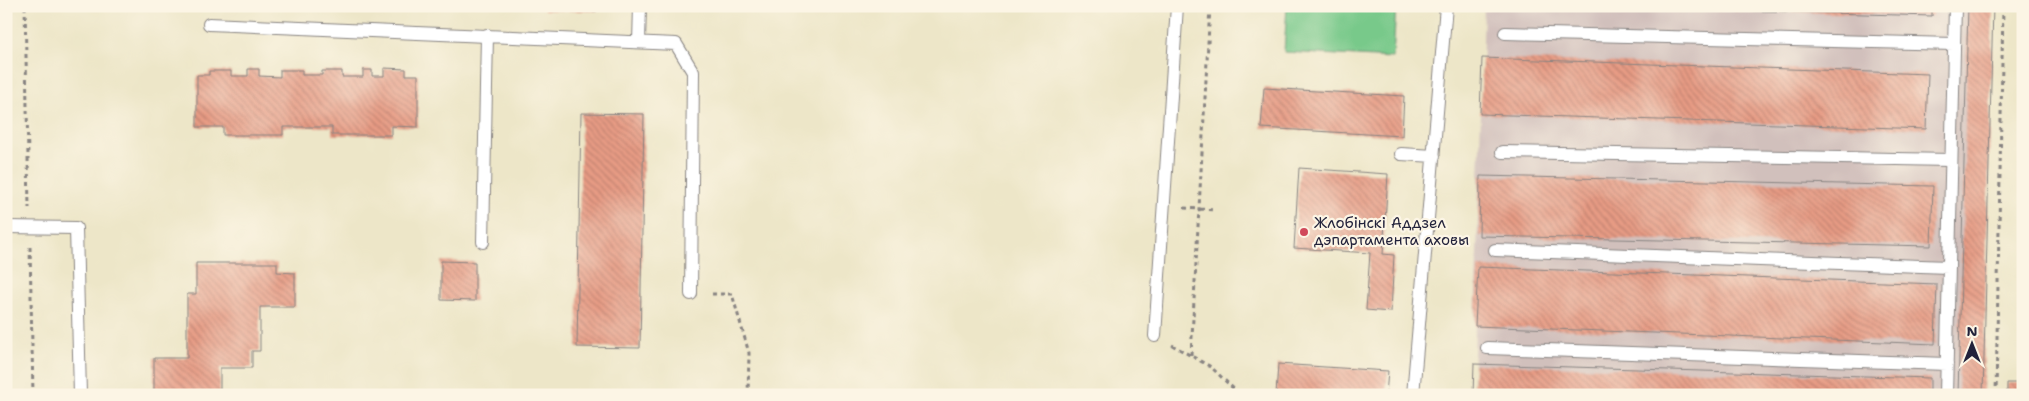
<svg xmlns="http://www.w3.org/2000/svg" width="2029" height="401" font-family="'Shantell Sans',sans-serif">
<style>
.industrial{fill:#d1c0bc}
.park{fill:#78c98a;stroke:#4d7662}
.building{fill:url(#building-back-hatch)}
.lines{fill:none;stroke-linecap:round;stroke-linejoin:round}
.lane-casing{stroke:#888482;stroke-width:14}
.path{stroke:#888482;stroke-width:3;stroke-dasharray:4 4;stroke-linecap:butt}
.lane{stroke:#fff;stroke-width:12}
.poi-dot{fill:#d1495b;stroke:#fcf5e5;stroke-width:2}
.labels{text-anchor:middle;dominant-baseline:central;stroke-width:4.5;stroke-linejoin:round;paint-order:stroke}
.poi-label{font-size:15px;fill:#22223b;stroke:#fcf5e5;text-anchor:start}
</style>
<defs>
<pattern id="building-back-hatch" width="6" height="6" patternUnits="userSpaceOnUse" patternTransform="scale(1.25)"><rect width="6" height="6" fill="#e79b84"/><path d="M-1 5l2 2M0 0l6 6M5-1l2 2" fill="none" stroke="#bb7e6d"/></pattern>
</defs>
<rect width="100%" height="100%" fill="#fcf5e5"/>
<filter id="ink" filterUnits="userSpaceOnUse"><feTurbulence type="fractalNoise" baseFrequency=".02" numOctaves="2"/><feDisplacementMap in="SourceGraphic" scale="10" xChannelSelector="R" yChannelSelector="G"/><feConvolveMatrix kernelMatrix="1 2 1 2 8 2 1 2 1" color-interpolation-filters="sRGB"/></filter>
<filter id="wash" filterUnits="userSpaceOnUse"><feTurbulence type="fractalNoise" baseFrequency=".0096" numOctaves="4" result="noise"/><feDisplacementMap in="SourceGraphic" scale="20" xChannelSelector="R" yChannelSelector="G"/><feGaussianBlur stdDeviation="1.12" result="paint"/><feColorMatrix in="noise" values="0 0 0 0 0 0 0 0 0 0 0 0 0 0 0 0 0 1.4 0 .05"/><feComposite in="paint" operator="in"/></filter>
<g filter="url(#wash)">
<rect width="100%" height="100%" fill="#ede6c8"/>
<path class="industrial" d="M1484 6H1993L1983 395H1473Z"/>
<path class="park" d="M1287 6H1396L1393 58 1284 52Z"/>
<g id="blocks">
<path class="building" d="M544 6H598L597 11 544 10Z
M1661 6H1932V16L1661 8Z
M1968 6H1993L1983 395H1958Z
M1482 58 1928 74 1926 129 1480 114Z
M384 68 406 69V75H418V127L392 126V135H332V127H283V135H223V127H197V75H209V71H231V76H248V69H259V76L280 77V70H302V75H322V71H342V77H363V70H372V76H384Z
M1264 88 1404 96 1402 136 1261 128Z
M581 113 644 114 640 348 577 347Z
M1299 168 1388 174 1383 254 1394 255 1391 312 1366 310 1370 253 1294 248Z
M1480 176 1933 186 1931 246 1479 236Z
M441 261 475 262V301L441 300Z
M196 263H277V272L295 273V307H260V351H252V368H220V395H154V358H187V294H196Z
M1478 267 1937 284 1935 344 1475 326Z
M1278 364 1388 371 1386 395H1276Z
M1474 364 1930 378V395H1473Z
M2007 383H2023V395H2007Z"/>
</g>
</g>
<g filter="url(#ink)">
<use href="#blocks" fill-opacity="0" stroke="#888482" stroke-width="1"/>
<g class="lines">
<defs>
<path id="lane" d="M209 24 676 44 693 72 691 294
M1505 33 1954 44
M639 42 640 6
M1502 152 1951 160
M1401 154 1434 156
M6 227 76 228 80 395
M483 242 487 35
M1495 250 1948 267
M1155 336 1177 6
M1487 348 1947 364
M1413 395 1446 6
M1946 395 1955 6"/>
</defs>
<use href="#lane" class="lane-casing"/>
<path class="path" d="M25 6 29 208
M1184 208 1214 210
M30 247 33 395
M712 294H732L749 353 748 395
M1172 345 1211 367 1240 395
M1191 355 1210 6
M1996 395 2003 6"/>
<use href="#lane" class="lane"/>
</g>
</g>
<circle class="poi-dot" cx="1304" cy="232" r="5"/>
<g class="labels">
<g class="poi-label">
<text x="1314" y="223">Жлобінскі Аддзел<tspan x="1314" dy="17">дэпартамента аховы</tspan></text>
</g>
</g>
<rect width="2029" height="401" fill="none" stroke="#fcf5e5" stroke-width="25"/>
<g transform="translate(1972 344)" stroke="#fcf5e5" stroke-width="4" paint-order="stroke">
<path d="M0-4L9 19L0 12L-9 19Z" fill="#22223b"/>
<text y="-8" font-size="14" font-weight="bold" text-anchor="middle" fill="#22223b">N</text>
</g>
</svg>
